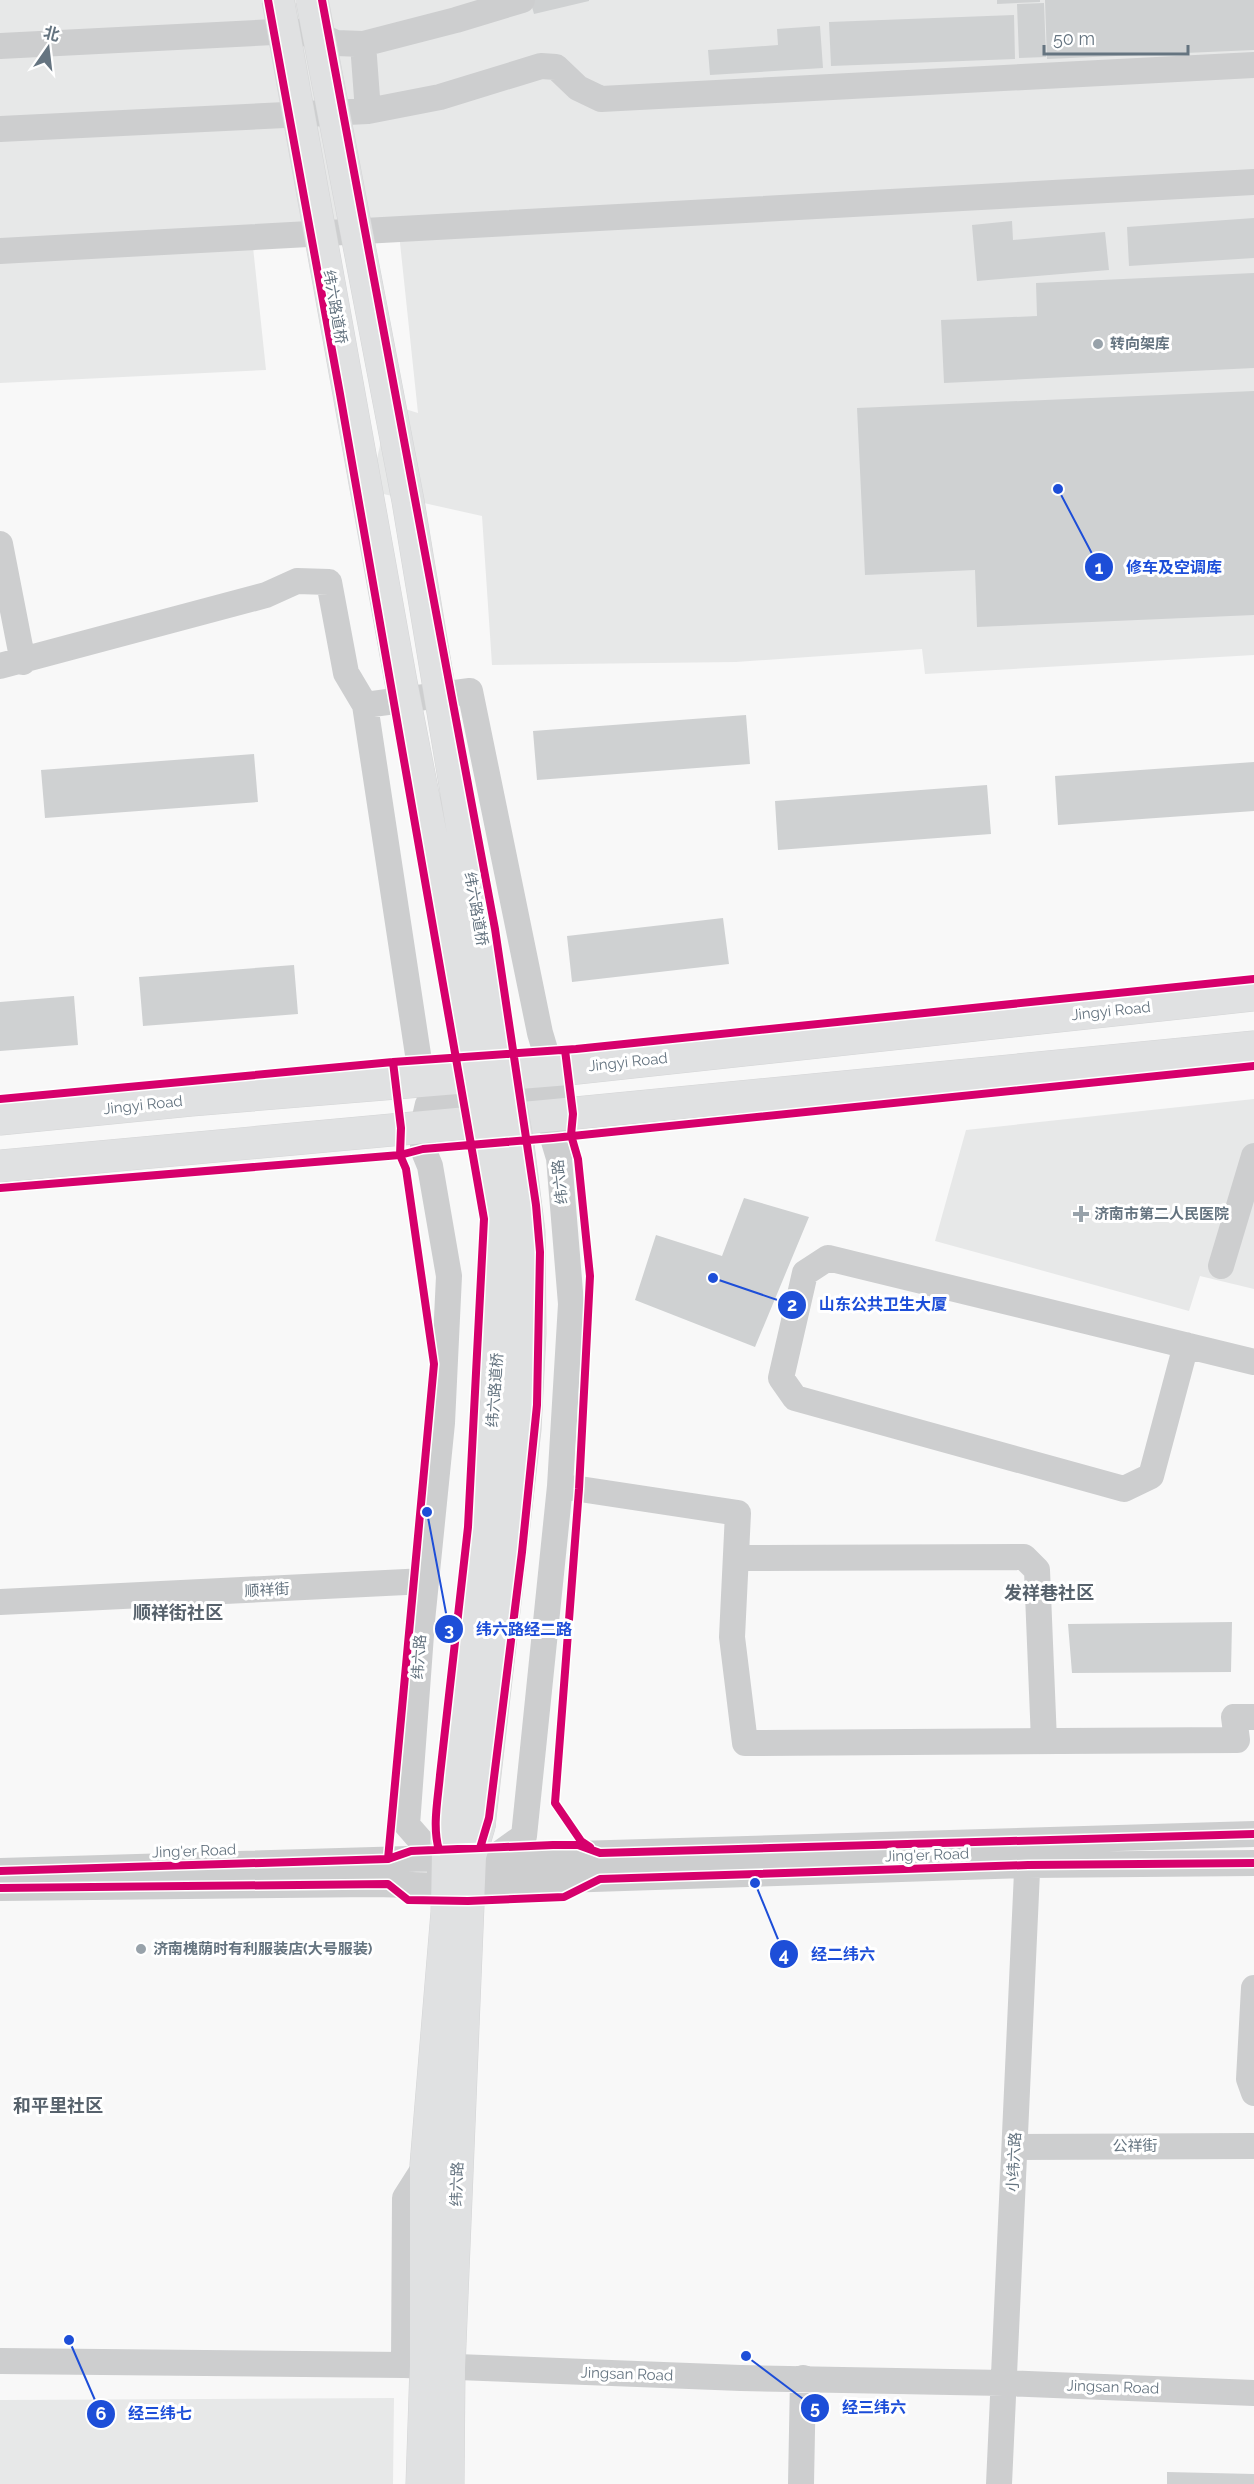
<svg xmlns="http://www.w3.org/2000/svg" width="1254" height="2484" font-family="Raleway,'Noto Sans SC',sans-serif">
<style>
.built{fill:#e7e8e8}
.building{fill:#cfd1d2}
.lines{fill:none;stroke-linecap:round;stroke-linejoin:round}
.major-casing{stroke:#d4d5d6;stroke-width:33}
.minor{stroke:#cdcecf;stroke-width:26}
.major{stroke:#e0e1e2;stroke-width:32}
.major-bridge-casing{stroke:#d4d5d6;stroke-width:33;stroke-linecap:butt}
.major-bridge{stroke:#e0e1e2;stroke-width:32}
.cycleway-casing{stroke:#fff;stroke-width:11}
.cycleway{stroke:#d6006c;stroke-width:8}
.poi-dot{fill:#98a2aa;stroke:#fff;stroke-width:2}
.labels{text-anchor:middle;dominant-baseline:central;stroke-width:6;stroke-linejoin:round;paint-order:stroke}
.street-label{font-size:15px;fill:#657480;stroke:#fff}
.poi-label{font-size:15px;font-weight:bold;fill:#657480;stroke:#fff;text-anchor:start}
.quarter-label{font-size:18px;font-weight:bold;fill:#57626c;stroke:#fff}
.leader{fill:none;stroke:#1d4ed8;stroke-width:2}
.callout-dot{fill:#1d4ed8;stroke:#fff;stroke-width:2}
.mark-label{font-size:18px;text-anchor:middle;font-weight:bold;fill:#fff}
.callout-label{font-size:16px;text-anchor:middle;font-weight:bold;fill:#1d4ed8;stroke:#fff;stroke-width:6;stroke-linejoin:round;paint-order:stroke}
</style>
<rect width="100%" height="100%" fill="#f8f8f8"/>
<path class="built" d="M0 0H1254V655L925 674 922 649 736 662 492 665 482 516 370 491 389 404 418 413 398 224 0 243Z
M253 247 266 370 0 383V258Z
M1254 1099V1289L1200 1276 1189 1311 935 1241 966 1130Z
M394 2398 393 2484H0V2400Z"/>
<path class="building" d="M530 0H589V1L534 14Z
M997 0H1040V2L997 4Z
M1045 0H1254V50L1047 59Z
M1044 3 1046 57 1019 58 1017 4Z
M1014 15 1015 59 831 66 829 22Z
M820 26 823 68 710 75 708 50 778 45 777 29Z
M1254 218V258L1129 266 1127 227Z
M1012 221 1013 240 1105 232 1109 270 977 281 972 225Z
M1254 273V368L944 383 941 320 1037 316 1036 283Z
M1254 391V615L977 627 975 570 865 575 857 408Z
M746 715 750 764 537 780 533 731Z
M254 754 258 802 45 818 41 770Z
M1254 762V811L1058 825 1055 776Z
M987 785 991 834 778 850 775 801Z
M723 918 729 964 572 982 567 936Z
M294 965 298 1014 143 1026 139 977Z
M74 996 78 1045 0 1051V1002Z
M744 1198 809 1217 755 1347 635 1300 656 1235 722 1256Z
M1232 1622 1231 1672 1072 1673 1068 1624Z
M1167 2472 1254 2474V2484H1167Z"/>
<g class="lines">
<defs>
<path id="major" d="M0 1119 191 1100 568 1069 1254 995
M0 1166 555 1115 1254 1047
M422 2484 426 2366V2165L447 1912 448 1850 446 1841 448 1825
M448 2484 449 2368 470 1856 479 1826"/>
</defs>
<use href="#major" class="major-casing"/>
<path class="minor" d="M0 46 293 31 323 37 336 43 363 44
M368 111 363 44 456 20 522 0
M0 129 368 111 440 97 541 66 556 67 578 88 601 99 1254 65
M0 251 1254 182
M0 544 23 662
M0 666 266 595 297 581 329 582 346 673 365 705 422 1081
M365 705 470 691 540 1033 551 1070 555 1115 553 1138 559 1158 571 1304 560 1486 524 1836 496 1856 469 1883
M1221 1266 1254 1156
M1186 1345 1151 1476 1124 1489 795 1398 781 1378 805 1273 828 1258 1254 1362
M560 1486 738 1513 732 1637 745 1743 1237 1740 1234 1717H1254
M736 1558 1024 1557 1037 1570 1044 1741
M0 1602 426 1581
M439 1867 435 1857 407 1825 422 1621 442 1423 449 1276 430 1166 423 1149V1126L428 1104 541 1095 551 1070
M0 1871 1254 1834
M1 1888 375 1884 448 1886 469 1883 1028 1865 1254 1863
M1254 1988 1249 2079 1254 2093
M1015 2147 1254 2146
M0 2361 404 2365 741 2378 1004 2383 1254 2393
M404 2365 405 2198 426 2165
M801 2484 803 2378
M999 2484 1028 1850"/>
<use href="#major" class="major"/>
<defs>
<path id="major-bridge" d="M278 0 401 682 447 917 491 1168 500 1252 497 1399 448 1825
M312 0 408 501 477 917 518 1145 529 1232 530 1333 525 1429 479 1826"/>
</defs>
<use href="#major-bridge" class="major-bridge-casing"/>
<use href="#major-bridge" class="major-bridge"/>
<defs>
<path id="cycleway" d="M268 0 340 394 484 1219 468 1527 440 1775C438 1799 432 1827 439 1850
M322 0 495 929 536 1205 540 1252 537 1405 522 1552 489 1818 480 1848
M565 1050 573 1114 571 1135 578 1159 590 1276 579 1489 555 1803 581 1841 590 1847
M0 1099 393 1062 576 1049 1254 979
M0 1188 400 1155 423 1149 553 1138 1254 1066
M388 1859 434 1364 406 1169 400 1155 401 1128 393 1062
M0 1871 388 1859 411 1851 553 1845H578L600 1853 1254 1834
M0 1888 388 1884 408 1900 468 1901 564 1897 600 1879 1028 1865 1254 1863"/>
</defs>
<use href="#cycleway" class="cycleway-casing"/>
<use href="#cycleway" class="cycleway"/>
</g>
<g class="poi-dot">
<circle cx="1098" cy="344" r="6"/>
<path d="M1078 1205h6v6h6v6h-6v6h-6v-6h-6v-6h6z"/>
<circle cx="141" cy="1949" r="6"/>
</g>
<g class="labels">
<g class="street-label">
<text transform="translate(335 307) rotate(80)">纬六路道桥</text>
<text transform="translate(476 909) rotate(80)">纬六路道桥</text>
<text transform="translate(1111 1011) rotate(-6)">Jingyi Road</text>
<text transform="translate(628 1062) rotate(-6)">Jingyi Road</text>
<text transform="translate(143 1105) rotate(-6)">Jingyi Road</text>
<text transform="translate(560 1182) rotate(-96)">纬六路</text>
<text transform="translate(495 1390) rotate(-86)">纬六路道桥</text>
<text transform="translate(267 1590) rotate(-3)">顺祥街</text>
<text transform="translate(419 1657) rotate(-86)">纬六路</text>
<text transform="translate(194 1851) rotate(-2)">Jing'er Road</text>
<text transform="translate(927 1855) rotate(-2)">Jing'er Road</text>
<text x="1135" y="2146">公祥街</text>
<text transform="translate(1014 2162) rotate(-87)">小纬六路</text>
<text transform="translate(457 2184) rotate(-88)">纬六路</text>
<text transform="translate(627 2374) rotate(2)">Jingsan Road</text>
<text transform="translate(1113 2387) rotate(2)">Jingsan Road</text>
</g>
<g class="poi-label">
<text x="1110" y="344">转向架库</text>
<text x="1094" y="1214">济南市第二人民医院</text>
<text x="153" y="1949">济南槐荫时有利服装店(大号服装)</text>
</g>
<g class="quarter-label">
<text x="1049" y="1592">发祥巷社区</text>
<text x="178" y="1612">顺祥街社区</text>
<text x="58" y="2105">和平里社区</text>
</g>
</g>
<path class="leader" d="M1058 489L1099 567M713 1278L792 1305M427 1512L449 1629M755 1883L784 1954M746 2356L815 2408M69 2340L101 2414"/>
<g class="callout-dot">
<circle cx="1058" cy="489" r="6"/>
<circle cx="713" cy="1278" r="6"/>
<circle cx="427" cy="1512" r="6"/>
<circle cx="755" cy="1883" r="6"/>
<circle cx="746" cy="2356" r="6"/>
<circle cx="69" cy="2340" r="6"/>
<circle cx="1099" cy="567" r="15"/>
<circle cx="792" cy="1305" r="15"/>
<circle cx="449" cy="1629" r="15"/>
<circle cx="784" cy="1954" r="15"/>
<circle cx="815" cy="2408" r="15"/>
<circle cx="101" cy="2414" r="15"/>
</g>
<g class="mark-label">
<text x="1099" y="574">1</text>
<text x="792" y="1311">2</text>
<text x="449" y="1636">3</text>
<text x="784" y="1961">4</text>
<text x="815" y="2414">5</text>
<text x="101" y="2420">6</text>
</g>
<g class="callout-label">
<text x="1174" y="573">修车及空调库</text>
<text x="883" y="1310">山东公共卫生大厦</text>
<text x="524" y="1635">纬六路经二路</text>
<text x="843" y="1960">经二纬六</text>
<text x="874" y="2413">经三纬六</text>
<text x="160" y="2419">经三纬七</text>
</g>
<g transform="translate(48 48) rotate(14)" stroke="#ffffff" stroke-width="4.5" paint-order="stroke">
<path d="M0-4.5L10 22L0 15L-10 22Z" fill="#657480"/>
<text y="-9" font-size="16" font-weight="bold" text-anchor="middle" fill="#657480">北</text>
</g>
<path d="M1044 45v9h144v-9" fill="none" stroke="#657480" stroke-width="3"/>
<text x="1053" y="45" font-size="18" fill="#657480" stroke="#ffffff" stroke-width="4.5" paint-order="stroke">50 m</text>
</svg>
